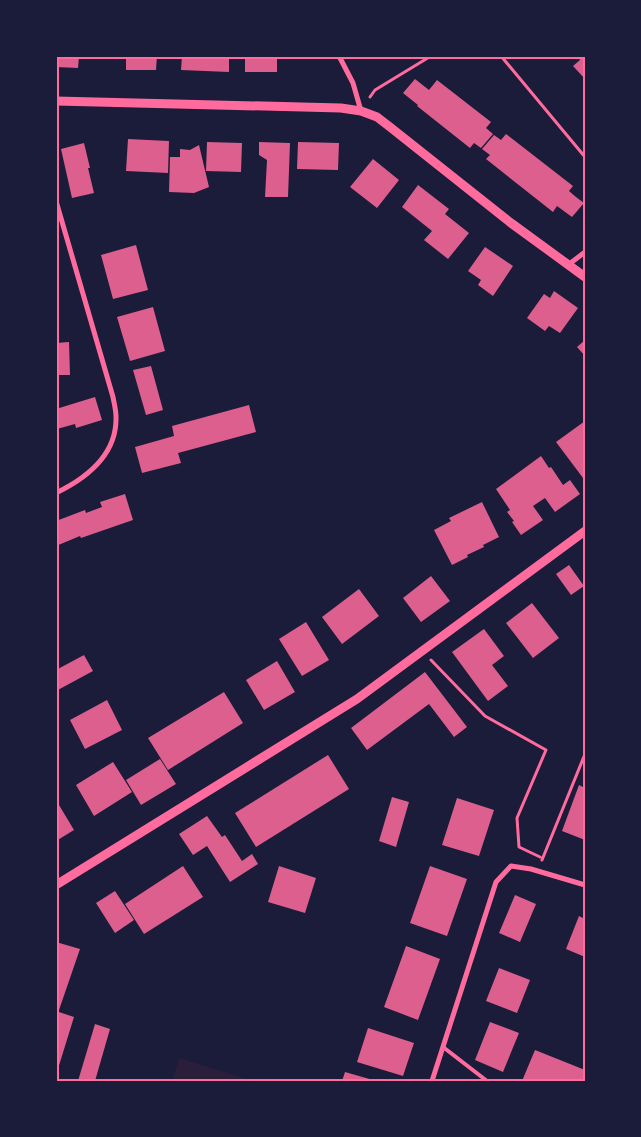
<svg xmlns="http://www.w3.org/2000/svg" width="641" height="1137" font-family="'IBM Plex Serif',serif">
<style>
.green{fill:#2a1e3b}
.building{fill:#dd5f8e}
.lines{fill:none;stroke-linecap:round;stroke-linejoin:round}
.path{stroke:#ff6b9d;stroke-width:3}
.service{stroke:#ff6b9d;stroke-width:4}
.minor{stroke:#ff6b9d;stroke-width:5}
.tertiary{stroke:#ff6b9d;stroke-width:9}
.neatline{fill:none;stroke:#ff6b9d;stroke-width:2}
</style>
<rect width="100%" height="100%" fill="#1b1b3a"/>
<path class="green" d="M179 1058 250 1080 249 1081H172Z"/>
<path class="building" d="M56 56H79L78 68 56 67Z
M126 56H157L156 70H126Z
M182 56H229V72L181 70Z
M245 56H277V72H245Z
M578 56H585V79L573 66 580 60Z
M415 79 429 90 437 80 491 122 486 128 493 134 481 148 474 143 470 148 417 106 418 105 403 93Z
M506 134 573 186 569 191 576 197 571 203 576 197 584 203 572 217 557 206 553 212 486 159 490 155 482 149 494 135 501 140Z
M128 139 169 141 168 173 126 171Z
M207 142 242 143 241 172 206 171Z
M259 142 290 143 288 197H265L267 160 259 155Z
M298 142 339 143 338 170 297 169Z
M84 143 90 168H88L94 193 72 198 61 149Z
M199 145 209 187 194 193 169 192 170 157H180V149L190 150Z
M373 159 399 180 377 208 350 187Z
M418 185 449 209 445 214 469 233 448 259 424 240 432 231 402 207Z
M136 245 148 290 113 299 101 255Z
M485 247 513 266 493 296 478 285 481 280 468 271Z
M554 291 578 308 560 333 549 326 545 331 527 318 544 294 550 298Z
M153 307 165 351 130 361 117 317Z
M585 340V356L577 347Z
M69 342 70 375H56V343Z
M151 366 163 410 146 415 133 370Z
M95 397 102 420 76 428 75 424 57 429 56 409Z
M249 405 256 432 178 453 181 463 142 473 135 447 174 436 172 426Z
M585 421V476L583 478 556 442Z
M541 456 549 468 551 467 563 485 570 480 580 494 555 512 545 498 533 506 543 520 521 535 512 522 514 521 507 512 510 510 496 489Z
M125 494 133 520 81 538 80 536 56 546V521L85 510 86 513 102 507 100 502Z
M482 502 499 537 483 545 484 547 467 555 468 557 452 565 434 530 451 521 449 518Z
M569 565 584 586 571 595 556 574Z
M431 576 450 601 421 622 403 598Z
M359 589 379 616 342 644 322 617Z
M532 603 559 638 533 658 506 623Z
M306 622 329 660 302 676 279 639Z
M484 629 504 656 492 665 508 686 488 701 452 652Z
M84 655 93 671 56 691V670Z
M277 661 295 692 264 710 246 680Z
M425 672 467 727 454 737 429 704 367 750 351 728Z
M224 692 243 723 168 770 148 738Z
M107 700 122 730 85 749 70 720Z
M328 755 349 789 256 847 235 813Z
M160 759 176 784 141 805 126 780Z
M113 762 132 792 94 816 76 785Z
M579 785 585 788V840L562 831Z
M392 797 409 802 396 847 379 841Z
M457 798 494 810 479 856 442 845Z
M56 800 74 830 56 841Z
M207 816 222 837 225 835 242 861 252 854 258 864 230 882 207 846 193 855 179 834Z
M183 866 203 897 144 934 125 904Z
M279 866 316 878 305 913 268 902Z
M430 866 467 879 447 936 410 923Z
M115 891 134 920 115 933 96 903Z
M515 895 536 904 520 942 499 933Z
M579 916 585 919V957L566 949Z
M56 942 80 949 59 1010 56 1009Z
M406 946 440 959 418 1020 384 1007Z
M499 968 530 980 517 1013 486 1001Z
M59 1012 74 1017 57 1072 56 1019Z
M490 1022 519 1033 503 1072 475 1060Z
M95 1024 110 1029 95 1081H78Z
M368 1028 414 1043 403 1076 357 1062Z
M535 1050 585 1070V1081H522Z
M345 1072 373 1080V1081H342Z"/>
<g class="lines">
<path class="path" d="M501 56 585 157
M370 97 375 90 431 56
M431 660 485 716 546 750 517 818 519 847 540 857
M542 860 585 754"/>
<path class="service" d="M443 1047 487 1081"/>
<path class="minor" d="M339 56 353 83 361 111
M56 201 113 397C114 403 116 410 116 417 117 455 87 478 56 493
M568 265 585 252
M432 1081 496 882 511 866 531 869 585 885"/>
<path class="tertiary" d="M56 101 341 108 361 111 377 117 390 127 511 223 585 277
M56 885 357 699 585 531"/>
</g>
<rect width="641" height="1137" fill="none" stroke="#1b1b3a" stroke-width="115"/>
<rect x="58" y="58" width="526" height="1022" class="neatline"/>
</svg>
